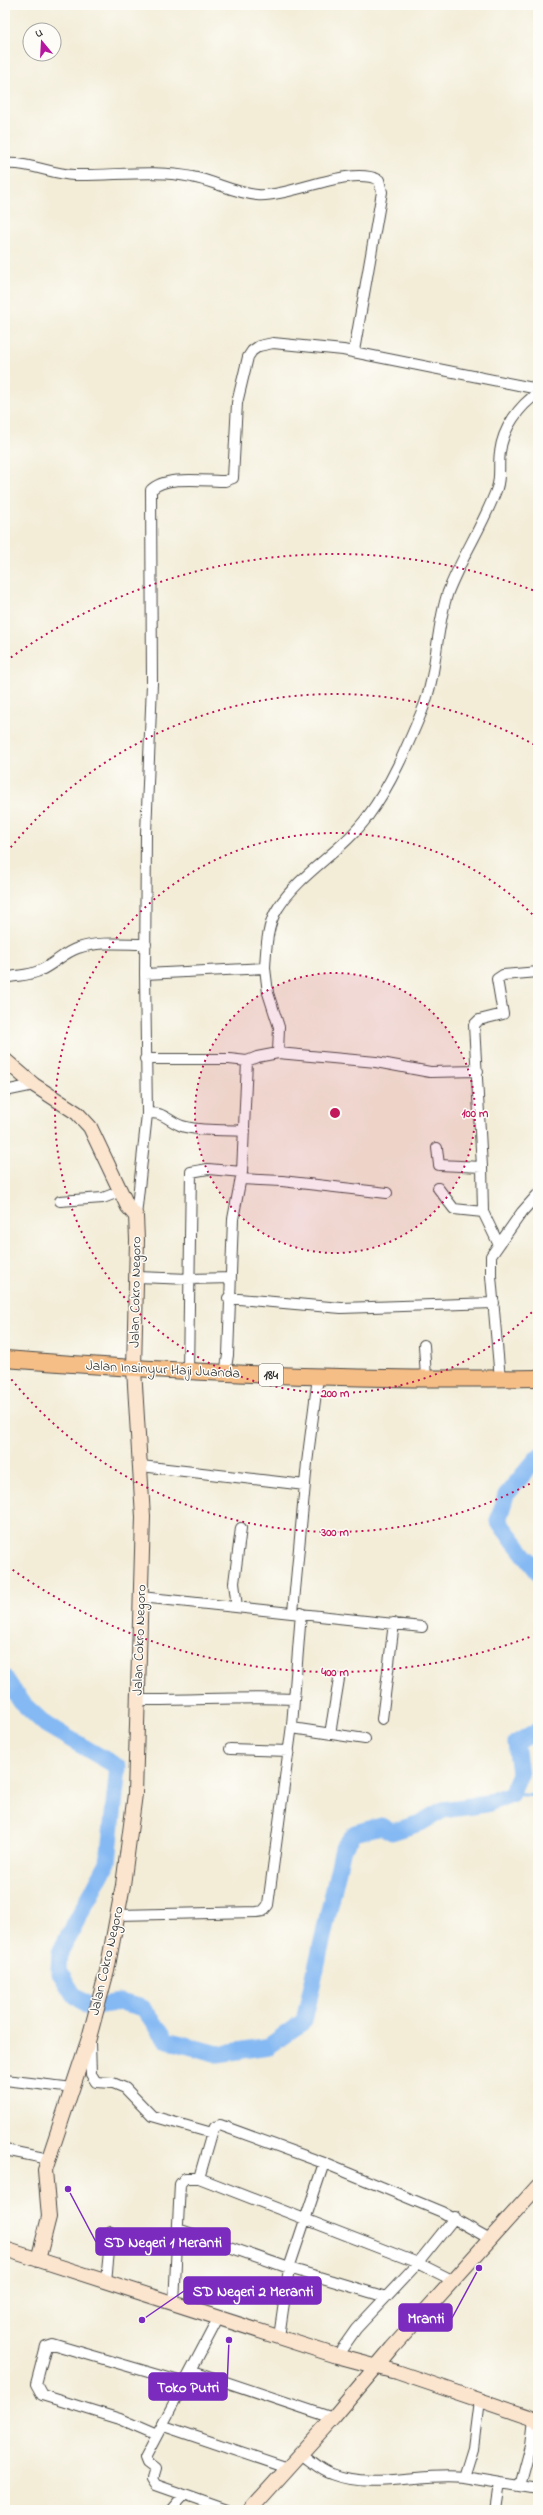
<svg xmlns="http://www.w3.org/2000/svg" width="543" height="2515" font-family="'Indie Flower',sans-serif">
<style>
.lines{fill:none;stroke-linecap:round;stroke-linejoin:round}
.stream{stroke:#85b9f3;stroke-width:3}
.river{stroke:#85b9f3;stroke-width:17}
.street-casing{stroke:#494845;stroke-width:12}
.secondary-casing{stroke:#494845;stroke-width:16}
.primary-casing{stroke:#494845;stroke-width:18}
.street{stroke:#fff;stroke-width:10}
.secondary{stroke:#fbe5cf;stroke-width:14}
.primary{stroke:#f6be87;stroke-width:16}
.ring{fill:none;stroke:#c2185b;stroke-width:2;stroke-dasharray:2 4}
.labels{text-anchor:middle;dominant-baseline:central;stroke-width:3;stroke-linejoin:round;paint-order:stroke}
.shield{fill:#fdfcf7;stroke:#6a6a68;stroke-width:1}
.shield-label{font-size:13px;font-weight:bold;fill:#2b2b2b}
.street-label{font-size:14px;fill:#2b2b2b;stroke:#fdfcf7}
.centre{fill:#c2185b;stroke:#fdfcf7;stroke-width:2}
.ring-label{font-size:12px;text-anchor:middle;font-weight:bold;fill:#c2185b;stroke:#fdfcf7;stroke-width:3;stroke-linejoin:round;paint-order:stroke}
.leader{fill:none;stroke:#7b2cbf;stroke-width:1.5}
.callout-dot{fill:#7b2cbf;stroke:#fdfcf7;stroke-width:1.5}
.callout{fill:#7b2cbf;stroke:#7b2cbf;stroke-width:1.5}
.callout-label{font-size:15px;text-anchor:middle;font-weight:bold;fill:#fff}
</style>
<rect width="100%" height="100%" fill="#fdfcf7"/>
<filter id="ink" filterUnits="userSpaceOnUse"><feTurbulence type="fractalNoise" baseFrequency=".025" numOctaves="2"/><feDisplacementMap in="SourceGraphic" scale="8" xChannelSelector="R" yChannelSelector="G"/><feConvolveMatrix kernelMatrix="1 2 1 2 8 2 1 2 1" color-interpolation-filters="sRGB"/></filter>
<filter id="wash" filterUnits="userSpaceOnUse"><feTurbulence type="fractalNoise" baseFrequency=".012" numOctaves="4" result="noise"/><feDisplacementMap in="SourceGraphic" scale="16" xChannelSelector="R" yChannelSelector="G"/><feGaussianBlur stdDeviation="0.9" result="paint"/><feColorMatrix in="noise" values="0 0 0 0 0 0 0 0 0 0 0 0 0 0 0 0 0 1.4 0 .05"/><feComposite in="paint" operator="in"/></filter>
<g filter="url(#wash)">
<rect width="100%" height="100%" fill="#f3edd8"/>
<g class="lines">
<path class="stream" d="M511 1794 538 1796"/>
<path class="river" d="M538 1457 506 1495 498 1521 538 1572
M5 1678 21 1702 46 1725 118 1767 108 1862 60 1952 59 1971 73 1994 90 2007 120 2002 143 2008 167 2040 218 2054 269 2046 304 2021 343 1848 355 1833 381 1826 392 1832 420 1823 443 1810 486 1804 511 1794 520 1774 516 1743 538 1730"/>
</g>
</g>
<g filter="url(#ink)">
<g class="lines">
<defs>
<path id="street" d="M5 164C29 162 51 174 74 175 112 176 156 169 192 177 214 181 234 193 257 195 289 198 349 165 379 180L382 192 354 351
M265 968C266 949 267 924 278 908 301 872 343 851 368 816 391 785 407 747 422 711 438 674 435 629 448 592 462 556 484 524 497 488 501 476 498 464 500 452 503 428 519 406 538 393
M145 974 265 968 268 993 279 1027 278 1053
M5 978C17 975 30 976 41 970 54 964 65 952 78 948 100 941 124 944 146 944
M145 1059H229L247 1061 257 1057 278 1053 376 1062 430 1072 478 1071
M5 1091 34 1085
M147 1114C162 1110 168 1121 182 1126 200 1132 225 1129 245 1131
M437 1148 439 1165 482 1167 483 1212 498 1243
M482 1167 474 1025 479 1020 503 1014 497 979 503 975 538 972
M241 1179 282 1181 387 1193
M438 1188 454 1209 483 1212
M60 1201 103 1198 121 1191
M136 1216 147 1114 145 974 146 834 152 683 151 490C165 475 205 481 225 481L233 478 237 403 248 357 252 351 259 346 273 343 343 350 538 389
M137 1277 190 1279 231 1278
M228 1298 341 1308 494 1303
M424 1345 426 1378
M188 1372 191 1172 208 1169 242 1172
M225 1374 228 1355 233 1219 242 1172 247 1061
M500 1379 491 1276V1256L522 1212 538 1194
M141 1466 305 1485
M141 1597 422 1627
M237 1607 234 1583 241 1528
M293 1612 307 1463 318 1377
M138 1700C190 1701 242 1696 294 1699
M382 1719 394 1623
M292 1728 365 1739
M330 1734 339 1679
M230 1749 289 1751
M118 1915 257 1912 263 1911 268 1905 292 1725 301 1613
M90 2043 91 2074 96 2082 113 2083 125 2088 152 2116 212 2133
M5 2080 73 2088
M5 2150 49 2159
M199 2178 418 2263 454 2281
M178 2229 289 2268 386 2297
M106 2281 111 2232
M174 2303 180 2184 185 2178H199L212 2133 215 2127 220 2125 324 2163 442 2212 490 2239
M219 2317 145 2458 147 2463 155 2469 152 2479 156 2485 227 2510
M279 2337 289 2268 324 2163
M337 2356 356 2329 418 2263 455 2217
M193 2371 333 2418
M479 2400 473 2448 464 2477 500 2483 496 2510
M164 2426 288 2468
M157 2435 120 2419 42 2395 36 2384 46 2346 52 2344 186 2383
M301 2454C311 2461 321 2471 332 2474 374 2490 421 2472 464 2477
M500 2483 520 2486 531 2445 534 2419
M520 2486 538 2489
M171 2510 184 2495"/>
<path id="secondary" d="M5 1060 34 1085 77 1113 90 1127 128 1207 136 1216 137 1240 134 1369 143 1517 135 1794 123 1885 107 1971 89 2038 45 2170 49 2217 38 2260
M5 2249 337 2356 397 2372 538 2420
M250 2510 333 2418 392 2348 538 2186"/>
<path id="primary" d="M5 1359C182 1373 360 1381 538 1378"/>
</defs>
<use href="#street" class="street-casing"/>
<use href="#secondary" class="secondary-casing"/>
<use href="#primary" class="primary-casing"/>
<use href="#street" class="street"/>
<use href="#secondary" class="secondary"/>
<use href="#primary" class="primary"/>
</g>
</g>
<circle cx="335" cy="1113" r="140" fill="#c2185b" fill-opacity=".12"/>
<g class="ring">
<circle cx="335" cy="1113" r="140"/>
<path d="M536 1308A280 280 0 1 1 536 918"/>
<path d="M535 1481A419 419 0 0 1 7 1374M7 852A419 419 0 0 1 535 745"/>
<path d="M535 1635A559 559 0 0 1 6 1565M6 661A559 559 0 0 1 535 591"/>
</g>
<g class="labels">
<rect class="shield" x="259" y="1364" width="24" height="22" rx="3"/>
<g class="shield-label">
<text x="271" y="1375">184</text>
</g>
<g class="street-label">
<text transform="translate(136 1292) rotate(-89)">Jalan Cokro Negoro</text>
<text transform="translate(163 1370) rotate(3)">Jalan Insinyur Haji Juanda</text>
<text transform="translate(140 1640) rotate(-88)">Jalan Cokro Negoro</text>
<text transform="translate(107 1961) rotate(-77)">Jalan Cokro Negoro</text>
</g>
</g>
<circle cx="335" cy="1113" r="6" class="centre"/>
<g class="ring-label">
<text x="475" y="1117">100 m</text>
<text x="335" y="1397">200 m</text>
<text x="335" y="1536">300 m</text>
<text x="335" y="1676">400 m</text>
</g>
<path class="leader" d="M68 2189L96 2242M142 2320L184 2291M479 2268L452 2318M229 2340L227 2387"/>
<g class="callout-dot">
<circle cx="68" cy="2189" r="4"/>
<circle cx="142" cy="2320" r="4"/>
<circle cx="479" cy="2268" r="4"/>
<circle cx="229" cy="2340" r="4"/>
</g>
<g class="callout">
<rect x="96" y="2228" width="134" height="27" rx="4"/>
<rect x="184" y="2277" width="137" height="27" rx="4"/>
<rect x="399" y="2304" width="53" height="27" rx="4"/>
<rect x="149" y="2373" width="78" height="27" rx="4"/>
</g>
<g class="callout-label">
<text x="163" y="2247">SD Negeri 1 Meranti</text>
<text x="253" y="2296">SD Negeri 2 Meranti</text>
<text x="426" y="2323">Mranti</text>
<text x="188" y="2392">Toko Putri</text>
</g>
<rect width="543" height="2515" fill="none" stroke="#fdfcf7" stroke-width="20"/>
<g transform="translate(42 42) rotate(342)"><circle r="19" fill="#fdfcf7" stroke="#a9a8a5"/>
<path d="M0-3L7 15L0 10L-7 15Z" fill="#b5179e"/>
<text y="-6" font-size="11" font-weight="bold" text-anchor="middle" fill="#2b2b2b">U</text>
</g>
</svg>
